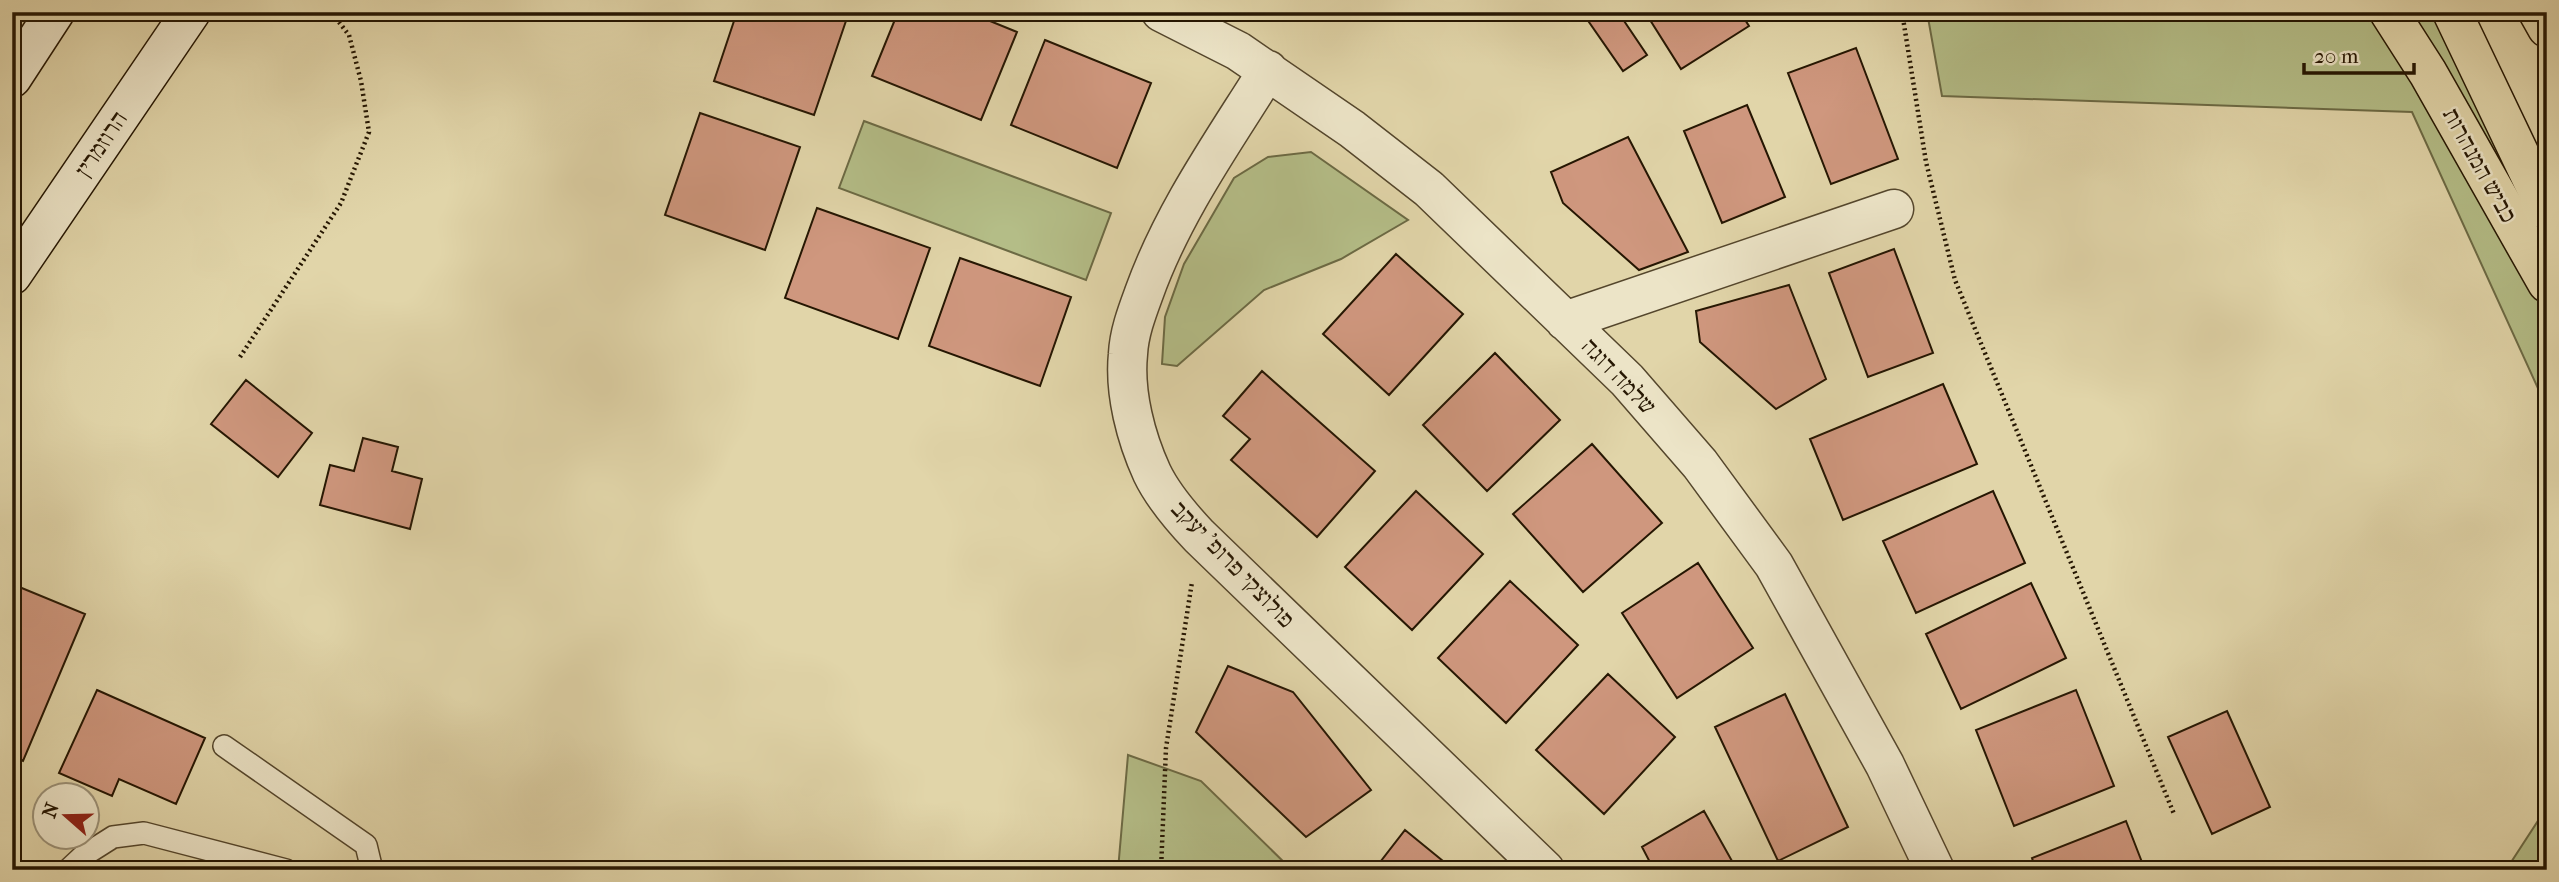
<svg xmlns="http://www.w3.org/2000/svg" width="2559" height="882" font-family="'IM FELL French Canon','Frank Ruhl Libre',serif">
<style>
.green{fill:#b4bd87;stroke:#6c6a44;stroke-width:2}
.building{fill:#cf977e;stroke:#251602;stroke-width:2}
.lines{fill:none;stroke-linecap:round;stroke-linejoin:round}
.service-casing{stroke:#54462c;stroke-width:24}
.minor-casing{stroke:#54462c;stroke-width:41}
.secondary-casing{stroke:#251602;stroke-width:41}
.trunk-casing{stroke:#251602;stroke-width:41}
.motorway-casing{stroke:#251602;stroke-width:41}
.path{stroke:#251602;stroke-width:4.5;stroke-dasharray:2 3.5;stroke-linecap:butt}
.service{stroke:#ece4c7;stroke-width:21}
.minor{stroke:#ece4c7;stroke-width:38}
.secondary{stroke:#ece4c7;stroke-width:38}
.trunk{stroke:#e1d5a9;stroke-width:38}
.motorway{stroke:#e1d5a9;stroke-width:38}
.labels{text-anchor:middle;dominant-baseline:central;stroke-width:5;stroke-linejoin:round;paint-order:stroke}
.street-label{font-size:24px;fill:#251602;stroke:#ece4c7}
</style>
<rect width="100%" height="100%" fill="#e1d5a9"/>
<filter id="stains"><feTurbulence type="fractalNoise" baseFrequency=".00286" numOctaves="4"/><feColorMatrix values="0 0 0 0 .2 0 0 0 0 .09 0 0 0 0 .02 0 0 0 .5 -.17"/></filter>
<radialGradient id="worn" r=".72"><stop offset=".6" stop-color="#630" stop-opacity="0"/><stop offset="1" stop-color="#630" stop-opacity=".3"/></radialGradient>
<path class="green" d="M1927 12H2435L2547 254V408L2412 112 1942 96Z
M864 121 1111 213 1086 280 839 188Z
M1311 152 1408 220 1341 259 1264 290 1177 366 1162 364 1165 317 1184 264 1234 178 1268 157Z
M1128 755 1201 781 1292 870H1118Z
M2547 807V870H2506Z"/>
<path class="building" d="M737 12H849L814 115 714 81Z
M898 12H968L1017 32 981 120 872 76Z
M1582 12H1618L1647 55 1623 71Z
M1645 12H1740L1749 26 1681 69Z
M1045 40 1151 83 1117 168 1011 125Z
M1856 48 1898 159 1831 184 1788 73Z
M1747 105 1785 197 1722 223 1684 131Z
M700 113 800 147 765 250 665 215Z
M1628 137 1688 252 1639 270 1563 203 1551 172Z
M817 208 930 248 898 339 785 298Z
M1894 249 1933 353 1868 377 1829 273Z
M1396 254 1463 314 1389 395 1323 334Z
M960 258 1071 297 1040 386 929 346Z
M1789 285 1826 379 1776 409 1700 342 1696 311Z
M1495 353 1560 420 1487 491 1423 425Z
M1262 371 1375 471 1317 537 1231 460 1250 439 1223 416Z
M246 380 312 433 278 477 211 424Z
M1943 384 1977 464 1843 520 1810 439Z
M363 438 398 447 392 471 422 479 410 529 320 505 330 465 354 471Z
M1592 444 1662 523 1583 592 1513 514Z
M1416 491 1483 554 1412 630 1345 567Z
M1993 491 2025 563 1916 613 1883 541Z
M1698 563 1753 648 1677 698 1622 613Z
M1510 581 1578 645 1506 723 1438 658Z
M2031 583 2066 658 1961 709 1926 634Z
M12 584 85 614 23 761 12 756Z
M1228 666 1293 692 1371 790 1306 837 1196 732Z
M1608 674 1675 737 1604 814 1536 750Z
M97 690 205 738 176 804 119 779 112 796 59 773Z
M2076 690 2114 786 2014 826 1976 730Z
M1785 694 1848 827 1778 861 1715 727Z
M2227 711 2270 807 2212 834 2168 737Z
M1704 811 1737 870H1654L1642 847Z
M2126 821 2145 870H2036L2032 858Z
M1405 830 1454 870H1374Z"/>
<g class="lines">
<defs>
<path id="service" d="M224 746 366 845 372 870
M68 870 83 856 113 837 144 833 286 870"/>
<path id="minor" d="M1161 12 1238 51 1352 129 1429 189 1627 380 1700 464 1774 565 1885 765 1935 870
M1268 70C1223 142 1173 212 1144 293 1137 312 1129 333 1128 354 1124 393 1136 438 1152 473 1163 496 1182 518 1199 536L1545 870
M1565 321 1894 209"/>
<path id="secondary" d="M12 78 55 12
M12 275 191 12"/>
<path id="trunk" d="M2389 12 2428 73 2547 283"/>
<path id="motorway" d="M2452 12 2547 211
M2538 12 2547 28"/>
</defs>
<use href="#service" class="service-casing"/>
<use href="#minor" class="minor-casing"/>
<use href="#secondary" class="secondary-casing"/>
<use href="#trunk" class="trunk-casing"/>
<use href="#motorway" class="motorway-casing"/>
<path class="path" d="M1902 12 1926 162 1955 280 2174 814
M240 357 341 203 369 132 361 81 349 35 331 12
M1161 870 1166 748 1192 582"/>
<use href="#service" class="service"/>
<use href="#minor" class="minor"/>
<use href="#secondary" class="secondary"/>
<use href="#trunk" class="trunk"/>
<use href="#motorway" class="motorway"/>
</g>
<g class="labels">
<g class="street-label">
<text transform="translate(101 144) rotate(-56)">הרוזמרין</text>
<text transform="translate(2480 165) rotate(61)">כביש המנהרות</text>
<text transform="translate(1619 376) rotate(46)">שלמה דוגה</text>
<text transform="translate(1233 564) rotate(46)">פולוצקי פרופ' יעקב</text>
</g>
</g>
<rect width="2559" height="882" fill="none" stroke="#e1d5a9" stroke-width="42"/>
<rect x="14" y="14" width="2531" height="854" fill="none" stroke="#251602" stroke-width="3.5"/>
<rect x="21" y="21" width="2517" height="840" fill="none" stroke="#251602" stroke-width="2"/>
<g transform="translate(66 816) rotate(290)"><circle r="33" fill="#ece4c7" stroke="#9c9278" stroke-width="2"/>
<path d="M0-5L12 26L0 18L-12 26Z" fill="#8f2418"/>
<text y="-10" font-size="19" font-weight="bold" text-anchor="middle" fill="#251602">N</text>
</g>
<path d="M2304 63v10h110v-10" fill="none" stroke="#251602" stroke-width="3.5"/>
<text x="2314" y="63" font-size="21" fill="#251602" stroke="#ece4c7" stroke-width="5" paint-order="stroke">20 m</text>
<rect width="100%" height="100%" filter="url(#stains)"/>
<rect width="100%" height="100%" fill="url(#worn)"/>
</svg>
